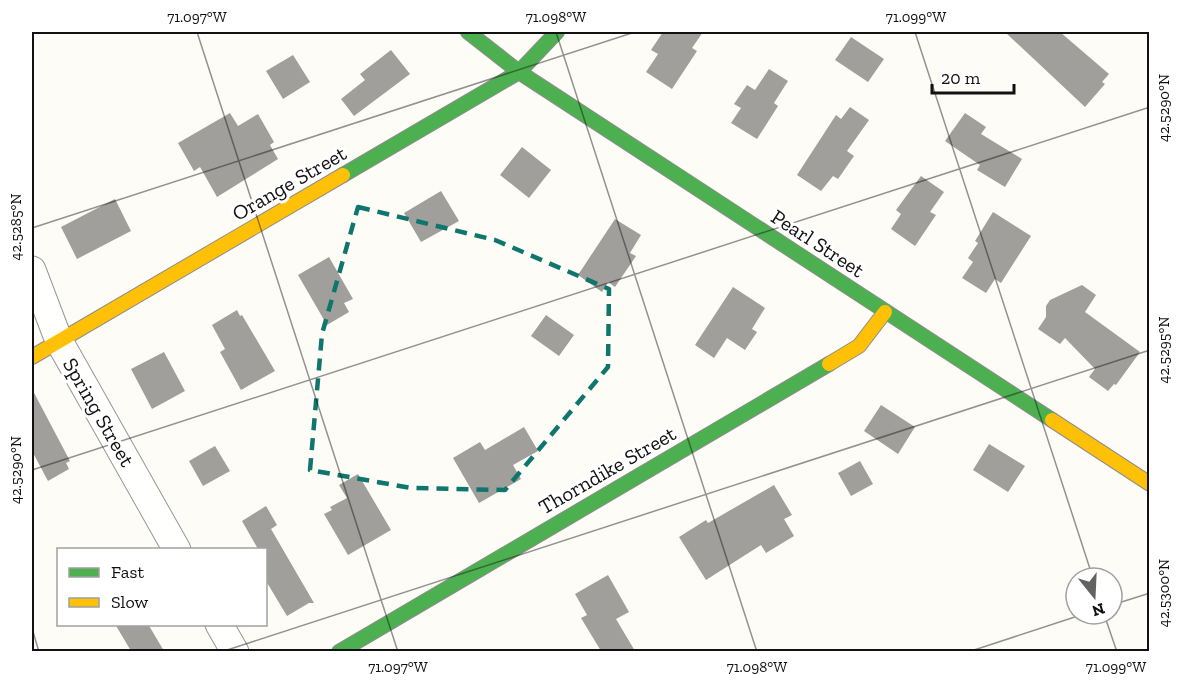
<svg xmlns="http://www.w3.org/2000/svg" width="1181" height="683" font-family="'Zilla Slab',serif">
<style>
.building{fill:#a19f9c}
.lines{fill:none;stroke-linecap:round;stroke-linejoin:round}
.street-casing{stroke:#979795;stroke-width:29}
.fast-casing{stroke:#8e8d8b;stroke-width:16}
.slow-casing{stroke:#8e8d8b;stroke-width:16}
.street{stroke:#fffffe;stroke-width:27}
.fast{stroke:#4caf50;stroke-width:14}
.slow{stroke:#ffc107;stroke-width:14}
.marked{fill:none;stroke:#0f766e;stroke-width:4.5;stroke-dasharray:12 8;stroke-linejoin:round}
.ticks{fill:none;stroke:#111;stroke-width:1.5;stroke-opacity:0.45}
.labels{text-anchor:middle;dominant-baseline:central;stroke-width:6;stroke-linejoin:round;paint-order:stroke}
.street-label{font-size:21px;fill:#111;stroke:#fff}
.neatline{fill:none;stroke:#111;stroke-width:2}
.ticks-label{font-size:15px;text-anchor:middle;fill:#111}
</style>
<rect width="100%" height="100%" fill="#fdfcf7"/>
<path class="building" d="M663 32H703L692 48 697 51 672 89 646 72 658 54 651 50Z
M1005 32H1060L1109 74 1102 82 1105 84 1085 107Z
M851 37 884 59 868 82 835 60Z
M391 50 410 74 354 116 341 99 365 80 360 74Z
M293 55 310 82 283 99 266 71Z
M769 69 788 81 774 103 778 106 757 139 731 123 741 108 734 104 747 85 755 90Z
M850 107 869 120 847 151 854 156 838 179 833 176 821 191 797 175 836 115 841 119Z
M230 113 238 126 258 114 274 142 270 145 278 159 217 197 200 167 194 171 178 143Z
M965 113 986 127 981 134 1022 159 1005 187 977 170 980 165 945 141Z
M522 147 551 170 529 198 500 175Z
M921 176 944 192 930 212 936 215 915 246 891 229 901 214 896 210Z
M441 191 459 221 421 242 404 213Z
M115 199 131 231 77 259 61 227Z
M993 212 1031 236 1001 283 995 279 986 293 962 278 973 262 968 258 978 243 975 241Z
M615 219 641 235 630 253 636 256 615 287 608 282 602 292 578 275Z
M329 257 353 299 344 303 349 312 327 325 298 275Z
M1082 285 1096 295 1085 312 1140 352 1116 385 1114 384 1108 391 1089 377 1095 369 1065 338 1060 344 1038 329 1046 317V306L1050 300Z
M733 287 765 308 752 329 757 332 745 350 727 338 714 358 695 345Z
M237 310 240 316 242 315 275 371 241 390 220 352 225 349 212 325Z
M546 315 574 335 559 356 531 336Z
M164 352 185 391 152 409 131 369Z
M32 389 70 461 66 463 69 469 48 481 32 451Z
M881 405 915 427 898 454 864 431Z
M524 427 538 451 513 465 521 479 479 503 453 458 480 442 485 450Z
M989 444 1025 466 1008 492 973 470Z
M215 446 230 471 203 486 189 461Z
M860 461 873 484 851 496 838 473Z
M358 474 391 530 348 555 324 514 332 510 330 507 347 498 339 485Z
M774 485 792 515 784 519 794 536 766 553 761 545 706 580 679 537 706 520 708 523Z
M266 506 277 525 271 529 314 603H309L287 616 266 581V549H258L242 521Z
M608 575 629 612 616 619 635 651H601L581 618 587 615 575 594Z
M115 624H148L164 651H131Z"/>
<g class="lines">
<defs>
<path id="street" d="M32 270 59 341 177 550
M219 624 235 652"/>
<path id="fast" d="M468 32 519 72 1052 420
M343 175 519 72 557 32
M339 652 829 364"/>
<path id="slow" d="M32 357 343 175
M829 364 859 346 885 312
M1052 420 1150 484"/>
</defs>
<use href="#street" class="street-casing"/>
<use href="#fast" class="fast-casing"/>
<use href="#slow" class="slow-casing"/>
<use href="#street" class="street"/>
<use href="#fast" class="fast"/>
<use href="#slow" class="slow"/>
</g>
<path class="marked" d="M358 207 495 240 609 289 608 367 505 490 411 488 310 470 322 334Z"/>
<path class="ticks" d="M197 32 398 652M556 32 757 652M915 32 1093 578M32 228 635 32M32 470 1150 107M1112 605 1150 593M1104 614 1117 652M32 628 39 652M221 652 1150 350M968 652 1084 614"/>
<g class="labels">
<g class="street-label">
<text transform="translate(289 183) rotate(-30)">Orange Street</text>
<text transform="translate(818 243) rotate(33)">Pearl Street</text>
<text transform="translate(99 412) rotate(60)">Spring Street</text>
<text transform="translate(607 470) rotate(-30)">Thorndike Street</text>
</g>
</g>
<rect width="1181" height="683" fill="none" stroke="#ffffff" stroke-width="66"/>
<rect x="57" y="548" width="210" height="78" fill="#ffffff" stroke="#a0a0a0" stroke-width="1.5"/>
<rect x="69" y="568" width="30" height="9" fill="#4caf50" stroke="#a0a0a0" stroke-width="1.5"/>
<text x="111" y="578" font-size="18" fill="#111111">Fast</text>
<rect x="69" y="598" width="30" height="9" fill="#ffc107" stroke="#a0a0a0" stroke-width="1.5"/>
<text x="111" y="608" font-size="18" fill="#111111">Slow</text>
<g transform="translate(1094 596) rotate(162)"><circle r="28" fill="#ffffff" stroke="#a0a0a0" stroke-width="1.5"/>
<path d="M0-4.5L10 22L0 15L-10 22Z" fill="#646362"/>
<text y="-9" font-size="16" font-weight="bold" text-anchor="middle" fill="#111111">N</text>
</g>
<path d="M932 84v9h82v-9" fill="none" stroke="#111111" stroke-width="3"/>
<text x="941" y="84" font-size="18" fill="#111111" stroke="#ffffff" stroke-width="4.5" paint-order="stroke">20 m</text>
<rect x="33" y="33" width="1115" height="617" class="neatline"/>
<g class="ticks-label">
<text x="197" y="22">71.097°W</text>
<text x="556" y="22">71.098°W</text>
<text x="916" y="22">71.099°W</text>
<text transform="translate(1164 108) rotate(-90)" y="5">42.5290°N</text>
<text transform="translate(16 227) rotate(-90)" y="5">42.5285°N</text>
<text transform="translate(1164 350) rotate(-90)" y="5">42.5295°N</text>
<text transform="translate(16 470) rotate(-90)" y="5">42.5290°N</text>
<text transform="translate(1164 593) rotate(-90)" y="5">42.5300°N</text>
<text x="398" y="672">71.097°W</text>
<text x="757" y="672">71.098°W</text>
<text x="1116" y="672">71.099°W</text>
</g>
</svg>
